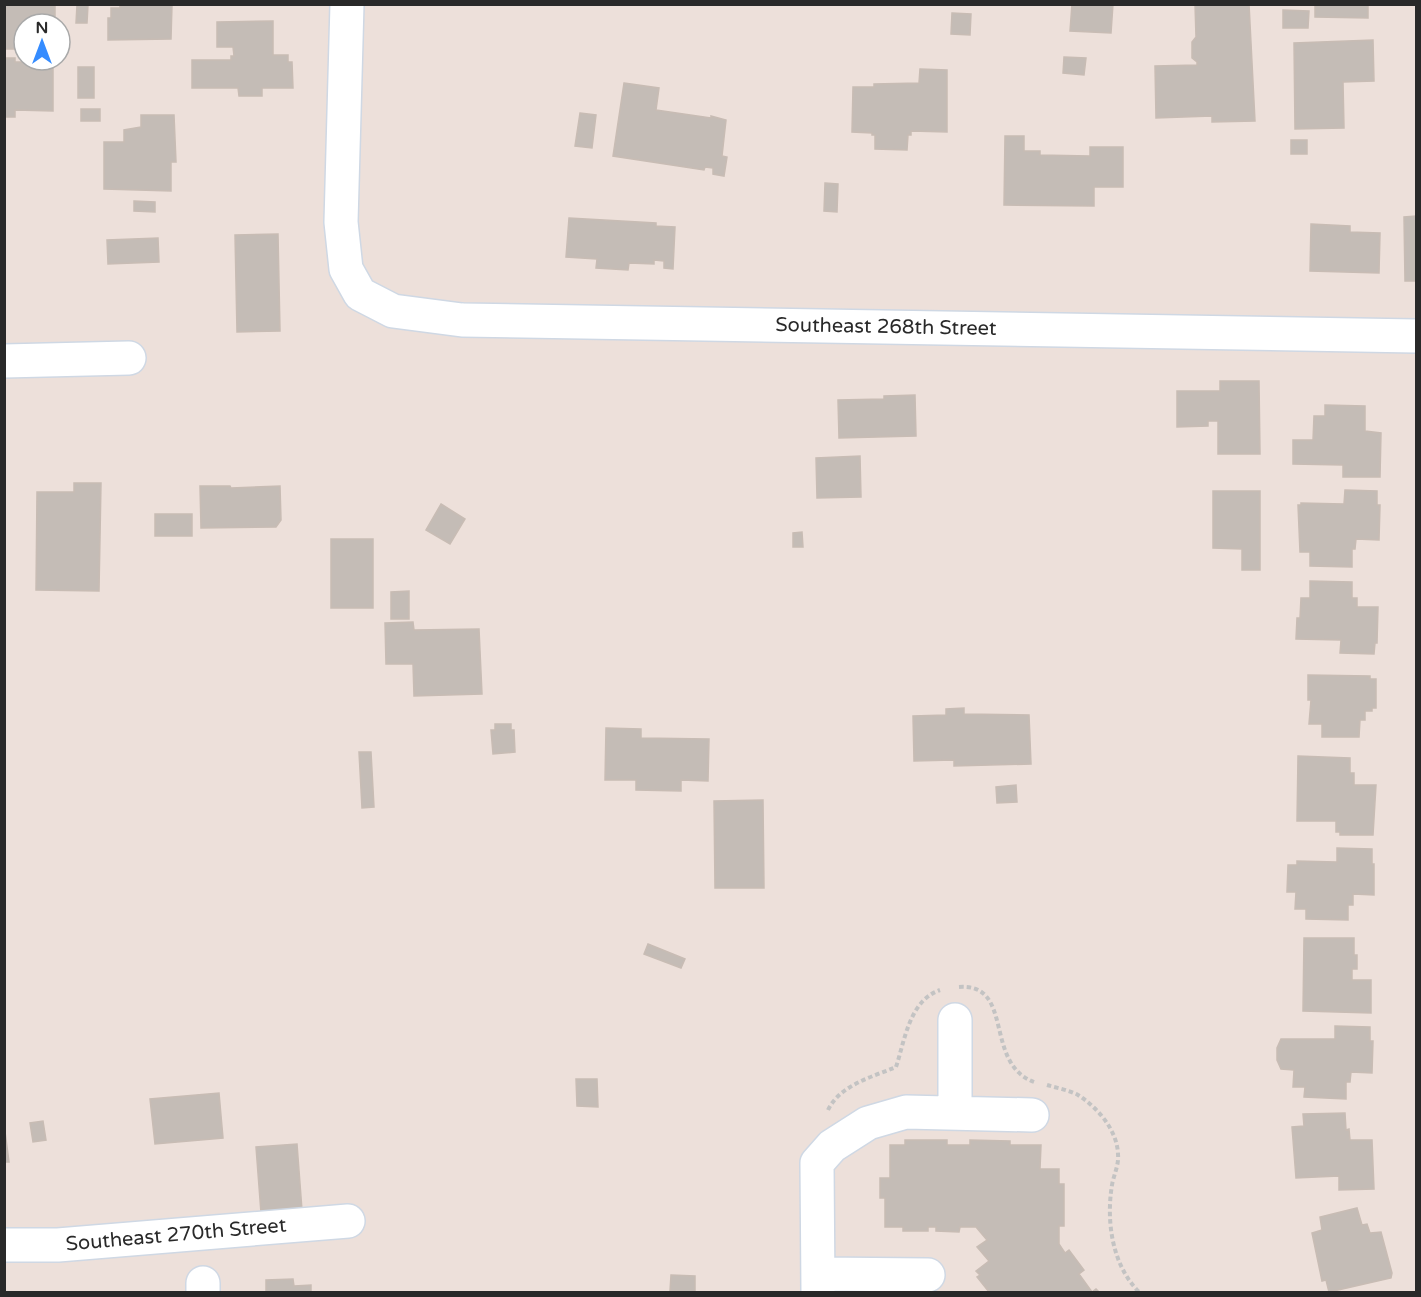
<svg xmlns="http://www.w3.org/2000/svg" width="1421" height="1297" font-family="'Varela Round',sans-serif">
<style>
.building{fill:#c4bcb6;stroke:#c8bcb4;stroke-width:1.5}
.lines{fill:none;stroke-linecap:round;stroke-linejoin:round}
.minor-casing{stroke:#cfd8e4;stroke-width:36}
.path{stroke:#c3c3c3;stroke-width:4;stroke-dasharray:4.5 3;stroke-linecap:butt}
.minor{stroke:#fff;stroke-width:33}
.labels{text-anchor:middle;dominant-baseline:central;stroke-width:4.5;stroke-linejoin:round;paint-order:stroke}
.street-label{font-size:20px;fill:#292929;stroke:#fff}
</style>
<rect width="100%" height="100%" fill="#ede0da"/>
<path class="building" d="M4 4H55V24H24V49H4Z
M1072 4H1113L1111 33 1070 31Z
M1195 4H1249L1255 121 1212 122V116L1156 118 1155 66 1197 65V62L1192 58V42L1196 37Z
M1315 4H1368V18L1315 17Z
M77 5H88L87 23H76Z
M120 5H172L171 39 108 40V18H111V8H120Z
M1283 10 1309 11 1308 28H1283Z
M952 13 971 14 970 35 951 34Z
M273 21V55H288V62H292L293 88H262V96H239L238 88H192V60H231V56H234L233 47H217V22Z
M1373 40 1374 81 1343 82 1344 128 1295 129 1294 43Z
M1064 57 1086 58 1084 75 1063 73Z
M4 58H15V62H53V111L15 110V117H4Z
M78 67H94V98H78Z
M920 69 947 70V132L911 131V135H908L907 150 875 149V135H872V133L852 132 853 87H874V84L919 83Z
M624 83 659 88 656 110 711 118V116L726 120 722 156 727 157 724 176 713 174V168L705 167 704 170 613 156Z
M81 109H100V121H81Z
M580 113 596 115 592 148 575 146Z
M141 115H174L176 162H171V191L104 189V142H124V130L141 127Z
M1005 136H1024V151H1040V155L1090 156V147H1123V187H1094V206L1004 205Z
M1291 140H1307V154H1291Z
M825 183 838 184 837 212 824 211Z
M134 201 155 202V212L134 211Z
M1416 216V281H1405L1404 217Z
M569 218 656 223V226L675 227 673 269 664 268V261L654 260V264L629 263 628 270 596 268 597 259 566 257Z
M1311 224 1350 226V232L1380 233 1379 273 1310 271Z
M278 234 280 331 237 332 235 235Z
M158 238 159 262 108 264 107 240Z
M1220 381H1259L1260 454H1218V421H1208V426L1177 427V391H1220Z
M915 395 916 436 839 438 838 400 884 399V396Z
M1325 405 1365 406V431L1381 433 1380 477H1343V465L1293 464V440H1313L1314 416H1325Z
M860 456 861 497 817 498 816 458Z
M74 483H101L99 591 36 590 37 492H74Z
M200 486H230L231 488 280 486 281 520 276 527 201 528Z
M1345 490 1377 491V505H1380L1379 540 1356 539 1355 549H1352V567L1310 566V552H1300L1298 505H1301V503L1344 504Z
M1213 491H1260V570H1242V549L1213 548Z
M441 504 465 519 450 544 426 530Z
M155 514H192V536H155Z
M802 532 803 547H793V533Z
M331 539H373V608H331Z
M1310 581 1352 582V598H1357V607H1378L1377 643H1375L1374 654 1340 653 1341 640 1296 639 1297 618H1300L1301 598H1310Z
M409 591V619H391V592Z
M413 622 414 630 479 629 482 694 414 696 413 664H386L385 623Z
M1308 675 1370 676V679H1376V708H1372V711H1365V720H1360L1359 737H1322V724H1309L1311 700H1308Z
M964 708V714L1029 715 1031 764 954 766V760L914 761 913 716 946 715V709Z
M495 724H511V730H514L515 752 493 754 491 730H495Z
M606 728 641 729V738L709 739 708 781 681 780V791L636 790V780H605Z
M359 752H371L374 807 362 808Z
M1298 756 1350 758V773H1354V785H1376L1373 835H1340V832H1336V821H1297Z
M1016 785 1017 802 997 803 996 787Z
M763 800 764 888H715L714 801Z
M1337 848 1372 849V864H1374V895L1353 894V905H1348V920L1306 919V909H1295L1296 892H1287L1288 865H1297V861L1337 862Z
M1304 938H1354V955H1357V969H1352V980H1371V1013L1303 1011Z
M648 944 685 959 681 968 644 954Z
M1335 1026 1370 1027V1041H1373L1372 1073 1351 1072 1350 1082H1346V1099L1304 1097 1305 1087H1293L1294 1070 1281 1069 1277 1060V1048L1281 1039H1335Z
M576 1079H597L598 1107 577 1106Z
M219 1093 223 1138 155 1144 150 1099Z
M1345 1113 1346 1130 1349 1129 1350 1140H1372L1374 1189 1339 1190V1176L1296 1178 1292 1127 1304 1126 1303 1114Z
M43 1121 46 1140 33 1142 30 1123Z
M4 1124 9 1162H4Z
M905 1140H947V1145H970V1140L1010 1141V1145H1041L1040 1169H1059V1184H1064V1226H1059V1244L1065 1253 1069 1250 1084 1270 1079 1274 1092 1292 1096 1289 1099 1292H989L977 1277 980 1275 976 1271 989 1261 977 1247 987 1240 976 1227H960L959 1232 936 1231V1227H928V1231H903V1227H885V1198H880V1178H890V1145H905Z
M297 1144 302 1210 261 1213 256 1147Z
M1357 1208 1362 1225 1367 1224 1370 1233 1381 1232 1392 1273 1391 1278 1329 1292 1326 1280 1322 1281 1312 1233 1322 1230 1320 1217Z
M671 1275 695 1276V1292L670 1291Z
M293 1279 294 1286 311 1285V1292H266V1280Z"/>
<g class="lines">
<defs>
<path id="minor" d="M347 4 341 222 346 269 360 294 393 311 462 320 1416 336
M4 361 129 358
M955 1020V1113
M4 1245H58L348 1221
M818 1274 928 1275
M203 1283V1292
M818 1292 817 1163 832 1146 868 1123 906 1112 1032 1115"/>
</defs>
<use href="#minor" class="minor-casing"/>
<path class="path" d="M959 987C1015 983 983 1063 1034 1082
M1047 1085C1057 1088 1069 1090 1078 1095 1098 1108 1117 1130 1118 1154 1119 1165 1114 1174 1112 1185 1106 1221 1112 1265 1139 1292
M828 1110C840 1085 872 1077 896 1067 905 1040 909 1001 940 990"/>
<use href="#minor" class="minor"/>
</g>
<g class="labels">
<g class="street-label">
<text transform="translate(886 327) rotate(1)">Southeast 268th Street</text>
<text transform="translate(176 1235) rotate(-5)">Southeast 270th Street</text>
</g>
</g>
<rect width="1421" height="1297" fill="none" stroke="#292929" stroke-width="12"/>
<g transform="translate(42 42)"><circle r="28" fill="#ffffff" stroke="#a9a9a9" stroke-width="1.5"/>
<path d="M0-4.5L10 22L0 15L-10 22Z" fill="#358cff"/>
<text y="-9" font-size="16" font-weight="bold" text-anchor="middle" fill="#292929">N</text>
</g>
</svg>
